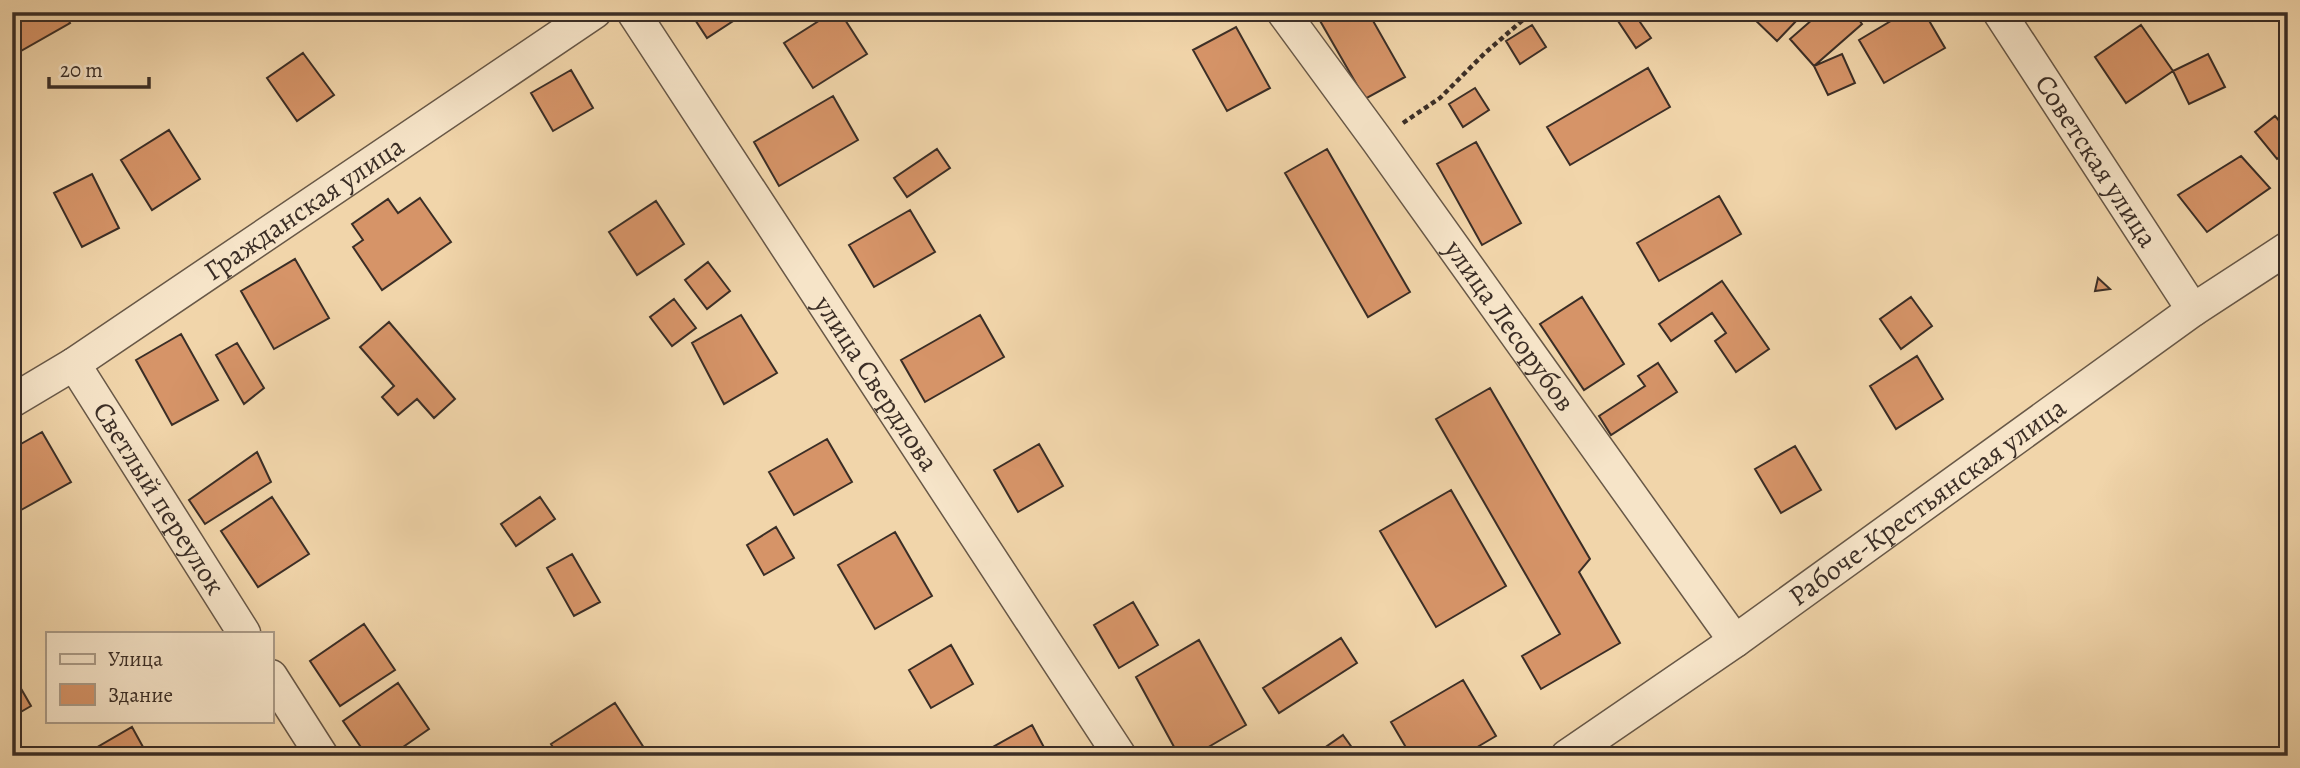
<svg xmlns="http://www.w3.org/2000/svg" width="2300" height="768" font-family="Alegreya,serif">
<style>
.building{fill:#d69468;stroke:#3b2e26;stroke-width:2}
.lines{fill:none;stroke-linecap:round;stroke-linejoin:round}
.minor-casing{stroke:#685847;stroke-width:35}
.path{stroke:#3b2e26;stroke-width:4.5;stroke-dasharray:5 3.5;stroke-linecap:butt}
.minor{stroke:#f6e4c8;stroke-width:32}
.labels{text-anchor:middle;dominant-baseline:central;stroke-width:6;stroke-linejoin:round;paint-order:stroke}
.street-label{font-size:28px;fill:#3b2e26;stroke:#f6e4c8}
</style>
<rect width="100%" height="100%" fill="#f1d5aa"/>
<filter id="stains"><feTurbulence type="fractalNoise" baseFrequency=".00286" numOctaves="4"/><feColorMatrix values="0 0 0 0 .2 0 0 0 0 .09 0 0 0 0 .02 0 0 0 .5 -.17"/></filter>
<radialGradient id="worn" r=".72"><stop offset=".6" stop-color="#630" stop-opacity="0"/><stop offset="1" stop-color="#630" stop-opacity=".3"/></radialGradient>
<path class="building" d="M12 12H64L70 23 12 56Z
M690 12H747L707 38Z
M833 12H840L867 54 813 88 784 43Z
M1331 12H1368L1405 77 1365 99 1319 19Z
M1612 12H1633L1651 38 1636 48Z
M1758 12H1793L1799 18 1777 41 1751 16Z
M1821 12H1853L1862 24 1814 66 1790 39Z
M1906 12H1924L1945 48 1884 83 1859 40Z
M1532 25 1546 47 1520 64 1506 41Z
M2141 25 2173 71 2126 103 2095 57Z
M1236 27 1270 88 1227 111 1193 50Z
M303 53 334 95 297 121 267 78Z
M1842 54 1855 83 1828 95 1814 66Z
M2208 54 2225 87 2189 104 2173 71Z
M1648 68 1670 107 1570 165 1547 127Z
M571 70 593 108 553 131 531 93Z
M1475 88 1489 110 1463 127 1449 104Z
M833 96 858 140 779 186 754 142Z
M2275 116 2288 131V151L2277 159 2255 132Z
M169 130 200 179 152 210 121 160Z
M1476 142 1521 223 1482 245 1437 164Z
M937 149 950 168 907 197 894 178Z
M1327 149 1410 292 1368 317 1285 173Z
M2241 156 2270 188 2207 232 2178 195Z
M92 174 119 228 82 247 54 193Z
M1719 196 1741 234 1659 281 1637 243Z
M420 198 451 242 382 290 353 247 363 240 352 224 388 199 398 213Z
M656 201 684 244 637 275 609 232Z
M910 210 935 252 874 287 849 245Z
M295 259 329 318 274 349 241 291Z
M708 262 730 291 707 309 685 280Z
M2098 278 2110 289 2095 291Z
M1722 281 1769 349 1736 372 1715 341 1726 333 1712 313 1671 341 1659 324Z
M1582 297 1624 364 1584 390 1540 324Z
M1911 297 1932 326 1901 349 1880 319Z
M674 299 696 328 672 346 650 317Z
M741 315 777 373 724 404 692 343Z
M980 315 1004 357 925 402 901 360Z
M389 322 455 399 434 418 417 399 398 415 382 397 394 386 360 347Z
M181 334 218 400 172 425 136 360Z
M237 343 264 388 244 404 216 355Z
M1917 356 1943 399 1896 429 1870 386Z
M1658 363 1677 392 1611 435 1599 416 1645 386 1638 376Z
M1490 388 1590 559 1579 572 1620 643 1541 689 1522 656 1560 634 1436 419Z
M42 432 71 482 21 510 12 495V449Z
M827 439 852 482 794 515 769 472Z
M1039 444 1063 486 1018 512 994 470Z
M1795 446 1821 490 1781 513 1755 469Z
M257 452 271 482 205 524 189 500Z
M1451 490 1506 586 1436 627 1380 531Z
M272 497 309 554 258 587 221 531Z
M540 497 555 519 516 546 501 524Z
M776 527 794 558 764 575 747 545Z
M895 532 932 596 875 629 838 565Z
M572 554 600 602 574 616 547 568Z
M1133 602 1158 645 1119 668 1094 625Z
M364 624 395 670 340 706 310 661Z
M1341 638 1357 663 1279 713 1263 688Z
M1199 640 1246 725 1193 756H1179L1136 677Z
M951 645 973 684 931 708 909 670Z
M12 673 31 706 12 717Z
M1463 680 1496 736 1462 756H1411L1391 722Z
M398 683 429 729 390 756H367L343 721Z
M615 703 646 751 638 756H558L551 744Z
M1032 725 1047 753 1043 756H998L993 747Z
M132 727 148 756H82Z
M1343 735 1358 756H1319L1317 753Z"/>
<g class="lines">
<defs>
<g id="minor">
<path id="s1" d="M633 12 1120 756"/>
<path id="s2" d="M1283 12 1377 140 1735 641"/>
<path id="s3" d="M1999 12 2193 310"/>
<path id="s4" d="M74 364 244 633"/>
<path id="s5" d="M12 401 74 364 595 12"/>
<path d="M271 676 322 756"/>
<path id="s6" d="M1567 756 1735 641 2193 310 2288 248"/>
</g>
</defs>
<use href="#minor" class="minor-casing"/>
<path class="path" d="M1403 123 1440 98 1485 53 1532 12"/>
<use href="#minor" class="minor"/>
</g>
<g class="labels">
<g class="street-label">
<text stroke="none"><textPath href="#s3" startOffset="178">Советская улица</textPath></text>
<text stroke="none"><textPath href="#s5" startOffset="350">Гражданская улица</textPath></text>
<text stroke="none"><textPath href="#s2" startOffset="387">улица Лесорубов</textPath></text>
<text stroke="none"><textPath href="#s1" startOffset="444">улица Свердлова</textPath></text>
<text stroke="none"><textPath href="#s4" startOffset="159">Светлый переулок</textPath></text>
<text stroke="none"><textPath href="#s6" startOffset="441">Рабоче-Крестьянская улица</textPath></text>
</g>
</g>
<rect width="2300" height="768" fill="none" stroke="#f1d5aa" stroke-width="42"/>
<rect x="14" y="14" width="2272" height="740" fill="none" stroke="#3b2e26" stroke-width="3.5"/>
<rect x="21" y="21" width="2258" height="726" fill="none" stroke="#3b2e26" stroke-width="2"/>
<rect x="46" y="632" width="228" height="91" fill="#f6e4c8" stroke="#ab9b87" stroke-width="2"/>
<rect x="60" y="654" width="35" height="10" fill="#f6e4c8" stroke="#ab9b87" stroke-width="2"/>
<text x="108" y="666" font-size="21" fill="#3b2e26">Улица</text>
<rect x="60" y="684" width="35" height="21" fill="#d69468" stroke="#ab9b87" stroke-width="2"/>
<text x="108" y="702" font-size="21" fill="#3b2e26">Здание</text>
<path d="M49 77v10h100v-10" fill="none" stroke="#3b2e26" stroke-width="3.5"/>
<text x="60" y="77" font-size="21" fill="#3b2e26" stroke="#f6e4c8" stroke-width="5" paint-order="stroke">20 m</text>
<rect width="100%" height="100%" filter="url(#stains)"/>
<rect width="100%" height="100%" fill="url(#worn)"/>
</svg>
